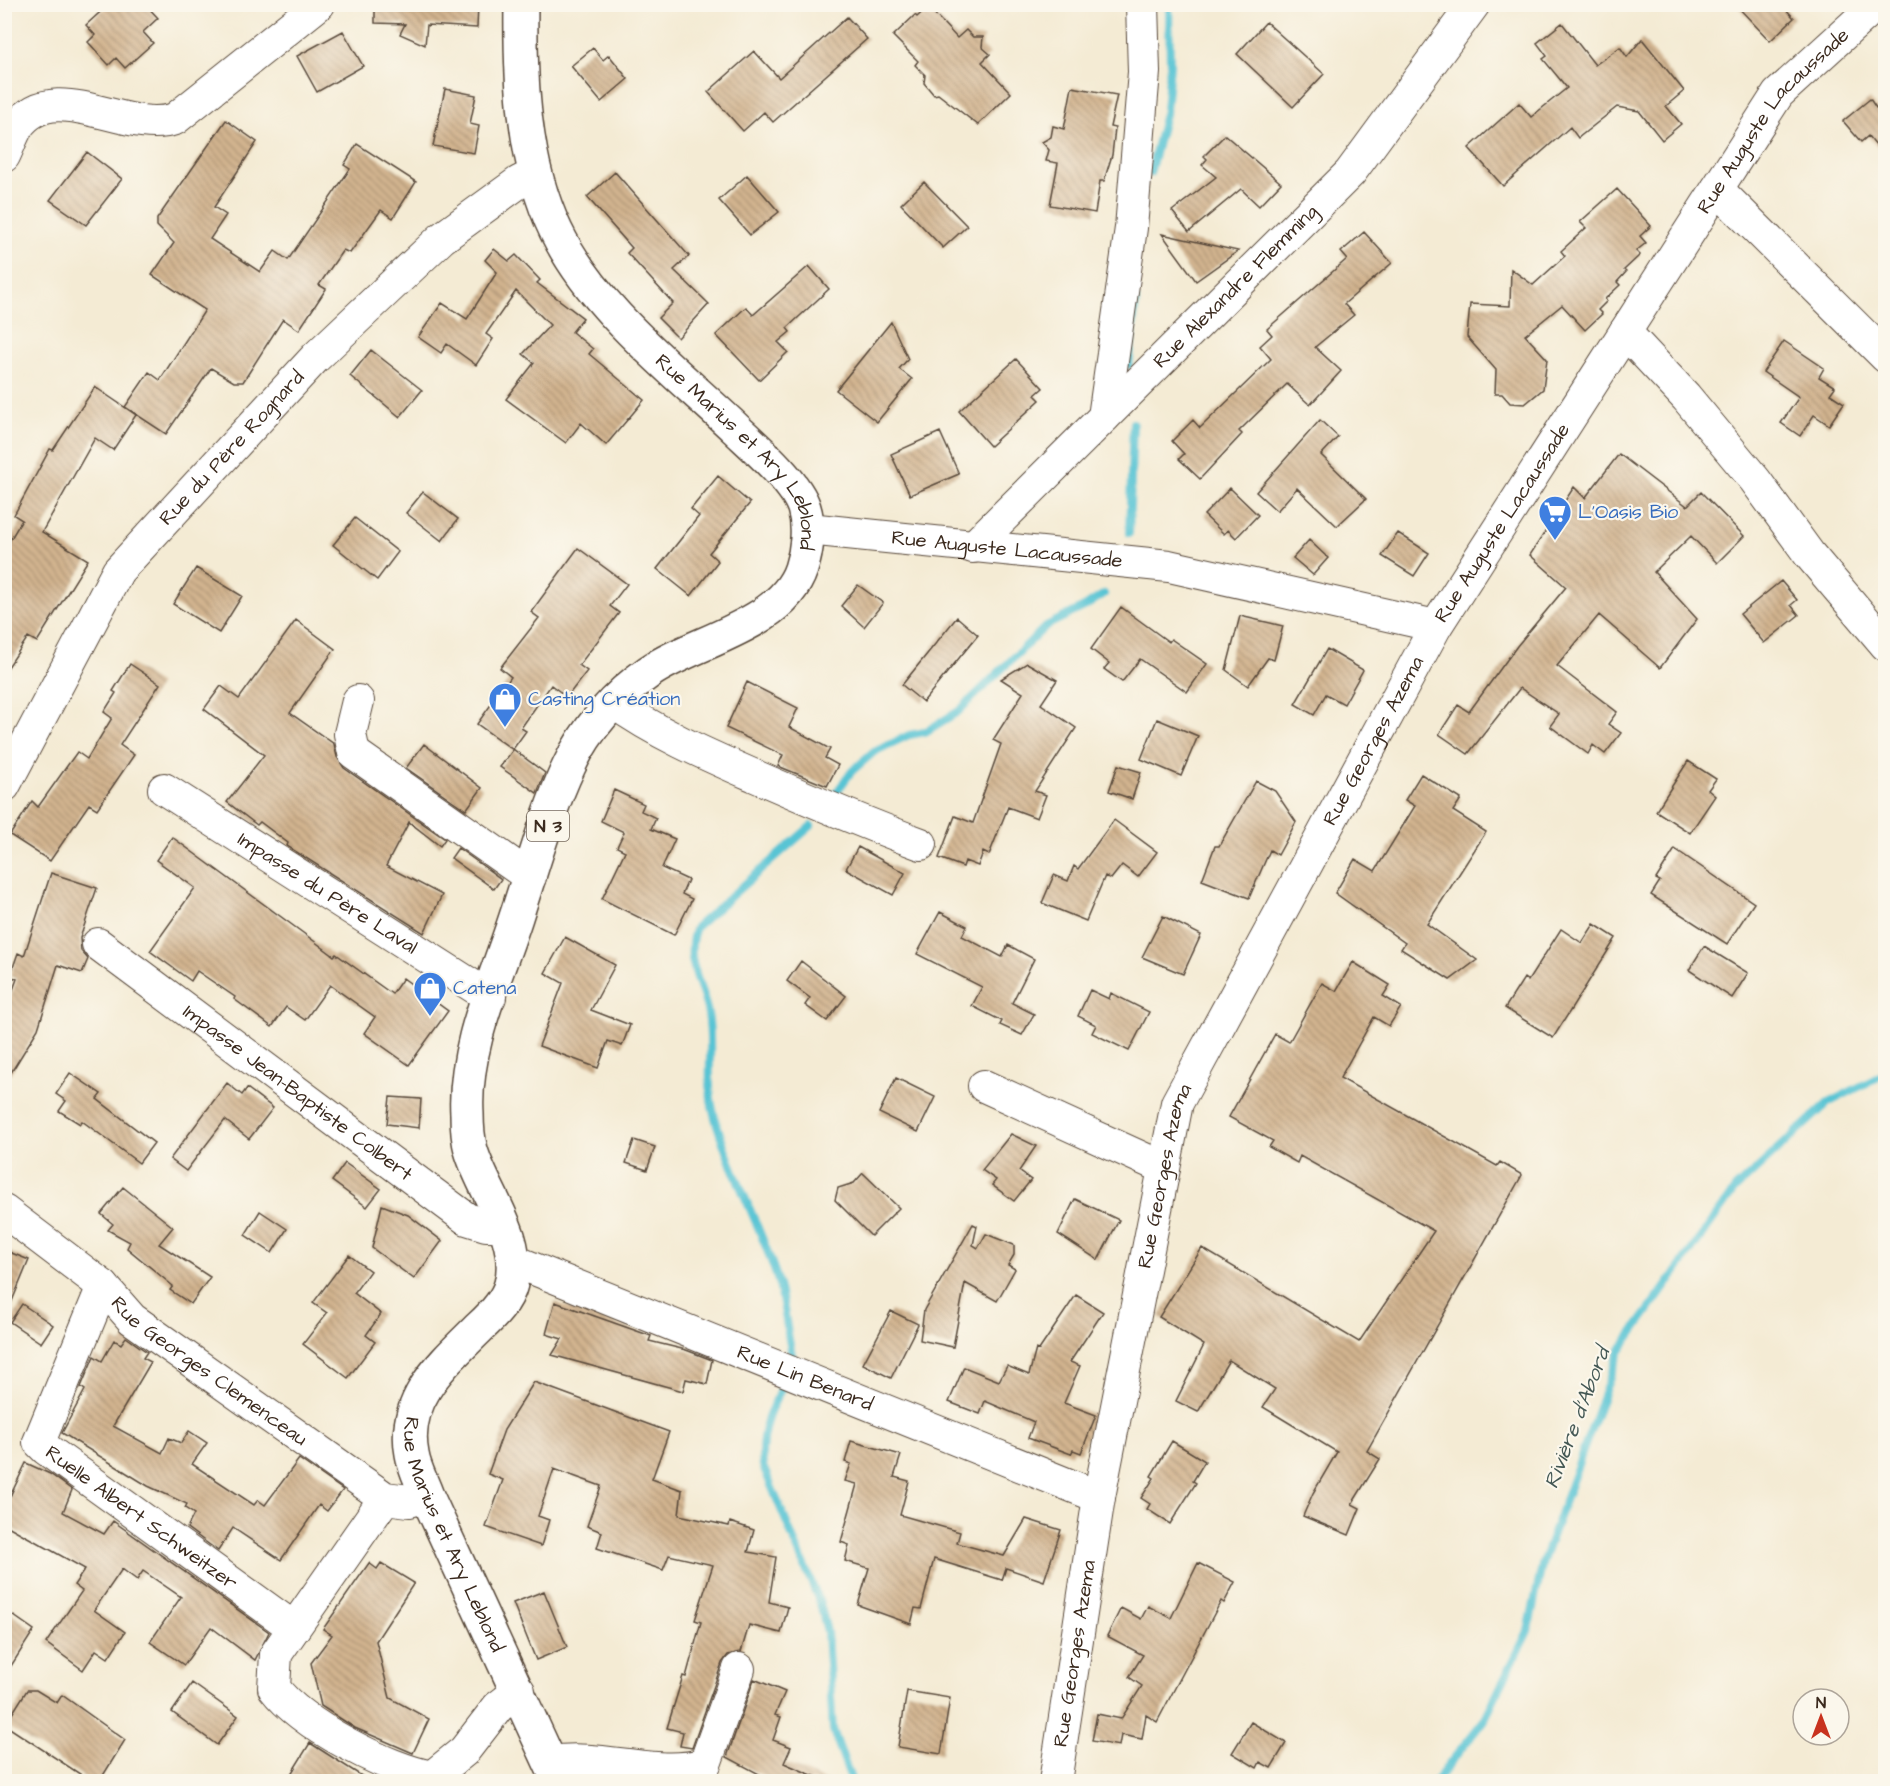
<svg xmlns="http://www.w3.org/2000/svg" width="1890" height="1786" font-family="'Architects Daughter',sans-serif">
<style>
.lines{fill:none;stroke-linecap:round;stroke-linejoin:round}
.stream{stroke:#59c4d4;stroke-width:8}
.building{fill:url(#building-back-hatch)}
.minor-casing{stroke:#574739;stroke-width:34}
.major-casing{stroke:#574739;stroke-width:36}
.minor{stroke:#fff;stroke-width:32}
.major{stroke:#fff;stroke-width:33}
.labels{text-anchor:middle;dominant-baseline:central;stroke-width:4.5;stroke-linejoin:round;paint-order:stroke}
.shield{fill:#fbf7ec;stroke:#75685c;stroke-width:1.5}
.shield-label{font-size:18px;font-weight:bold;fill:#3b2a1e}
.street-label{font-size:20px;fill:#3b2a1e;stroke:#fbf7ec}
.shop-label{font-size:20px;fill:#366cbe;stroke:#fbf7ec;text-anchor:start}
.water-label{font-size:21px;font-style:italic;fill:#445855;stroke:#fbf7ec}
</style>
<defs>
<pattern id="building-back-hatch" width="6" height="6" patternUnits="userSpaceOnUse" patternTransform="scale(1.5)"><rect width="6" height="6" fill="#d2b48f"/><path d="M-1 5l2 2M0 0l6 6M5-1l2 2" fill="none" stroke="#ac9374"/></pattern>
</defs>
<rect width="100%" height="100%" fill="#fbf7ec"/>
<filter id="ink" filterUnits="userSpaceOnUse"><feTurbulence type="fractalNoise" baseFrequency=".0167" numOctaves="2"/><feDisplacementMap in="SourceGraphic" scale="12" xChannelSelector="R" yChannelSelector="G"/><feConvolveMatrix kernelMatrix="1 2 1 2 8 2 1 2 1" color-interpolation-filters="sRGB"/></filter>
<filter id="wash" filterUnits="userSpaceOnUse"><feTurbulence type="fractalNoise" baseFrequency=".008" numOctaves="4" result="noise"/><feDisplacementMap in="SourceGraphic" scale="24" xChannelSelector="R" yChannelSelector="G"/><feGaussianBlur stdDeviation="1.35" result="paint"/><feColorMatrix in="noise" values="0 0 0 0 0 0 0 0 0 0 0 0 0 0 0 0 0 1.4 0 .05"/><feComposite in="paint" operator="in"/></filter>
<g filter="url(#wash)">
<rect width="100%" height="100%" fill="#f4ebd4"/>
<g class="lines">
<path class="stream" d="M1150 173 1166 110 1170 65 1169 4
M1129 365 1136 299
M1129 533 1133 423
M830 801 852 771 874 752 909 735 925 732 959 711 1046 626 1086 606 1104 594
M792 1355C786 1328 785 1302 776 1275 758 1220 729 1170 714 1114 705 1082 714 1047 708 1014 702 982 683 961 696 927L811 826
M783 1386C768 1412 759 1437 763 1466L820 1603 827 1632 833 1730 852 1782
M1435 1782 1484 1720 1528 1631 1543 1561 1619 1352 1735 1189 1828 1103 1886 1073"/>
</g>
<g id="blocks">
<path class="building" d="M109 4H145L158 18 143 32 153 43 125 68 116 58 109 65 88 42 95 35 86 25Z
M369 4H478L477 28 427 25 425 45 400 34 405 24 375 23V8Z
M1735 4H1781L1794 18 1770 41Z
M928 7 957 38 966 30 973 37H983L982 47 990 54 982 62 1011 93 978 125 938 94 934 95 924 83 925 75 915 65 918 61 893 36 915 15 917 17Z
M847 17 867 39 773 122 764 112 743 131 708 92 754 51 779 78Z
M1266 22 1324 74 1293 107 1237 54Z
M1562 23 1595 65 1620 47 1627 57 1642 39 1684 91 1666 106 1681 124 1662 140 1639 111 1617 107 1578 138 1570 127 1503 186 1469 148 1519 103 1531 117 1567 88 1543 59 1547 56 1537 43Z
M343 31 363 66 317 92 297 56Z
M593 48 603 60 609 55 628 79 601 102 571 66Z
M1072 87 1117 95 1110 127 1115 128 1112 155 1104 181H1100L1095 213 1050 205 1058 163 1046 161 1049 150 1042 142 1051 137 1053 126 1064 129Z
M445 89 476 95 470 124 479 126 474 153 433 146Z
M1870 99 1876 108 1886 100V158L1868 136 1861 142 1843 121Z
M226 120 257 142 214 207 226 215 210 239 260 272 275 251 288 260 350 169 344 165 357 144 416 182 393 218 381 210 350 253 343 250 319 285 326 289 299 330 283 319 243 382H234L211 368 166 434 125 407 149 372 160 380 205 310 152 275 174 243 157 226V219Z
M1225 135 1281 183 1259 206 1241 189 1189 232 1172 211 1216 177 1202 165 1207 159 1204 156Z
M87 152 122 179 86 225 50 200Z
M615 172 689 256 674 270 709 304 678 338 658 318 673 303 627 253 632 248 587 197Z
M747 175 779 212 750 235 719 200Z
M924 182 967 226 943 248 901 204Z
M1617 189 1651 226 1640 236 1646 243 1636 251 1640 255 1624 270 1626 272 1617 282 1620 285 1605 299 1607 301 1598 310 1602 314 1585 330 1562 305 1525 335 1547 359 1543 389 1525 404 1510 403 1502 394H1495L1496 370 1467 337 1470 304 1510 306 1511 269 1533 285 1565 256 1561 251 1586 228 1580 222Z
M1364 232 1392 263 1344 304 1354 315 1315 347 1341 371 1310 405 1287 384 1239 431 1242 434 1200 479 1179 459 1184 454 1172 441 1193 420 1200 428 1271 359 1260 346 1272 335 1267 329 1347 259 1341 252Z
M1162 234 1238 251 1196 281Z
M494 249 509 261 516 255 540 280 537 283 583 318 572 332 593 349 589 354 644 400 606 445 581 423 566 443 506 399 534 363 523 354 550 325 516 291 486 334 493 339 476 365 447 344 441 353 418 337 442 303 467 319 497 272 485 260Z
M809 266 829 289 787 328 790 332 778 342 788 352 759 380 716 335 746 307 753 315Z
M891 322 908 359 899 369 912 379 877 422 836 390Z
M1784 341 1824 368 1819 377 1835 387 1830 394 1844 403 1829 425 1814 415 1800 436 1781 423 1799 397 1763 372Z
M371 350 422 390 400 417 350 376Z
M1016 359 1043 388 1035 395 1040 400 990 446 959 411Z
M95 387 136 415 113 450 95 438 42 532 88 560 37 642 28 637 4 673V550L22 520 14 515 50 449 53 450Z
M1320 420 1338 437 1321 455 1366 499 1337 526 1297 488 1277 511 1256 492Z
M940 432 959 474 910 495 891 454Z
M1619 454 1687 506 1701 492 1744 536 1717 563 1691 536 1654 572 1697 619 1660 668 1599 615 1557 666 1617 712 1608 724 1621 733 1605 754 1593 745 1588 754 1550 726 1559 714 1520 688 1468 754 1439 734 1458 705 1469 712 1517 646 1566 587 1530 555 1574 487 1585 498Z
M718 476 750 503 709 553 718 561 691 596 657 569 699 516 691 509Z
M1230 488 1258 515 1236 538 1228 530 1224 534 1204 515Z
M423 492 458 519 442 541 406 513Z
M355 518 398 552 377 580 333 545Z
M1398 533 1429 553 1414 576 1382 556Z
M1309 540 1328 558 1313 575 1293 558Z
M578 548 627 584 610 606 619 613 579 665 587 671 567 697 551 685 521 728 526 731 513 749 545 773 537 793 500 767 513 750 477 724 511 677 500 668 539 618 531 612Z
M196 568 242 596 219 633 173 604Z
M1781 581 1797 600 1791 605 1799 615 1764 643 1740 614Z
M858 585 883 603 864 627 841 606Z
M1121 607 1169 642 1171 639 1207 664 1187 692 1140 659 1122 682 1104 669 1109 663 1091 649Z
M1240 616 1283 626 1274 660 1268 658 1248 686 1226 670Z
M957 617 978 635 923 702 902 685Z
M296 620 335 649 290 713 334 744 337 757 344 768 445 839 440 846 409 822 386 866 442 895 424 933 287 846 288 843 260 822 257 825 227 802 264 755 204 709 221 686 239 699Z
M1327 649 1363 670 1344 704 1326 694 1314 715 1295 704Z
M1027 663 1057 680 1041 704 1076 728 1035 791 1046 795 1037 818 1008 807 989 855 983 852 978 866 965 861 963 867 939 858 955 816 973 823 1001 744 993 740 1023 693 1001 679Z
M130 664 160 684 120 745 134 755 97 809 89 804 50 861 10 835 32 801 38 807 77 752 87 759 112 718 104 712 116 693 113 691Z
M747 682 798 708 789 727 830 749 825 758 838 765 827 786 778 766 783 755 726 728Z
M1157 719 1198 736 1181 776 1141 759Z
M424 744 482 788 466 810 406 768Z
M1688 761 1716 779 1708 790 1715 796 1690 833 1656 811Z
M1118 765 1141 772 1132 799 1109 791Z
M1421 774 1461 799 1453 811 1486 832 1427 924 1477 960 1450 980 1401 949 1405 943 1335 893 1355 859 1375 871 1415 806 1405 800Z
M1256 781 1275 791 1296 822 1278 855 1270 850 1249 898 1202 880 1215 846H1219Z
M614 790 644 804 641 811 656 818 651 829 675 839 662 868 688 880 682 894 692 899 674 935 602 899 625 851 617 847 624 832 601 821Z
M1114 820 1157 852 1138 877 1122 865 1111 879 1105 876 1086 921 1042 903 1054 875 1068 881 1074 866 1078 869Z
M172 837 314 941 334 956 336 954 392 994 403 978 448 1011 409 1065 364 1033 375 1017 330 985 305 1020 286 1007 272 1027 234 999 235 997 197 971 191 981 150 951 195 888 156 860Z
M858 847 905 873 893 895 846 869Z
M458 848 501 879 494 889 451 858Z
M1675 849 1754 903 1727 944 1651 895 1660 881 1656 879Z
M51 873 97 888 80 938 81 951 88 959 82 973 58 965 38 1029 4 1084V1014L17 979 10 976 18 953 24 956Z
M940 912 967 926 962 936 1002 957 1008 945 1034 959 1012 1003 1034 1014 1022 1035 1000 1025 1002 1021 972 1006 982 987 917 954Z
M1163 916 1201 935 1183 974 1142 957Z
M1594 924 1616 938 1553 1038 1505 1008 1524 978 1528 981 1561 929 1582 943Z
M565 937 615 965 591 1010 630 1025 622 1046 608 1041 598 1068 539 1046 563 983 545 973Z
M1704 946 1748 973 1732 998 1689 970Z
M801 961 846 996 827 1021 805 1005 810 998 787 981Z
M1353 962 1390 985 1383 996 1401 1007 1389 1026 1374 1017 1340 1078 1497 1166 1500 1162 1522 1175 1367 1451 1380 1459 1352 1504 1360 1508 1349 1535 1303 1516 1313 1493 1337 1452 1263 1407 1275 1389 1229 1360 1198 1412 1176 1401 1204 1345 1159 1317 1202 1248 1359 1342 1434 1231 1300 1156 1297 1163 1269 1147 1273 1141 1229 1117 1275 1034 1289 1042 1322 983 1336 991Z
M1090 990 1109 999 1111 993 1149 1012 1129 1051 1092 1033 1096 1025 1078 1016Z
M70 1073 101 1094 97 1099 154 1143 139 1163 82 1121 80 1124 59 1111 66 1101 56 1094Z
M896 1078 935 1097 918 1132 879 1113Z
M227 1083 242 1095 247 1088 273 1108 249 1139 225 1120 186 1171 170 1159Z
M390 1097 421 1099 419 1128 387 1124Z
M1011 1134 1036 1146 1019 1171 1031 1180 1014 1201 992 1185 996 1180 982 1170Z
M634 1140 655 1147 647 1170 626 1163Z
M345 1163 381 1189 367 1207 332 1181Z
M863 1173 899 1208 871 1236 835 1200 838 1188 854 1183Z
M123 1187 173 1227 159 1244 210 1277 191 1304 170 1290 173 1286 127 1248 130 1242 108 1230 113 1224 101 1214Z
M1075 1199 1119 1220 1098 1260 1058 1234Z
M382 1205 408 1215 442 1241 414 1279 372 1248Z
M260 1211 287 1229 272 1253 245 1235Z
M973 1224 977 1226 973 1245 978 1248 986 1234 1014 1245V1255L1008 1265 1015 1269 997 1301 965 1283 953 1347 920 1340 924 1310Z
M4 1250 29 1260 5 1318H4Z
M349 1255 370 1271 354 1293 381 1314 366 1335 375 1342 348 1378 303 1344 327 1313 313 1303Z
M1076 1295 1103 1312 1070 1362 1080 1366 1064 1403 1096 1415 1081 1453 1073 1450 1071 1454 1028 1438 1034 1422 985 1401 980 1414 949 1402 964 1367 999 1381 1007 1366 1029 1375 1036 1349 1039 1350Z
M555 1302 651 1336 649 1341 686 1350 712 1360 707 1384 686 1379 683 1391 552 1355 562 1339 546 1334Z
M22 1304 53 1325 41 1343 10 1322Z
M891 1311 918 1324 891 1378 863 1364Z
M126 1337 147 1352 143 1358 151 1362 113 1426 162 1453 169 1438 181 1443 189 1431 207 1443 192 1464 254 1505 258 1500 265 1505 299 1459 343 1490 327 1511 319 1505 281 1560 233 1528 218 1551 187 1528 194 1514 185 1508 187 1504 148 1486 62 1433 85 1390 81 1387 94 1356 102 1361 114 1340 121 1344Z
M534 1382 669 1432 652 1479 682 1490 679 1515 729 1526 730 1522 754 1530 748 1552 776 1557 769 1602 788 1607 781 1633 749 1625 741 1652 728 1655 722 1663 692 1748 680 1746 683 1732 667 1728 683 1676 686 1677 701 1622 695 1620 713 1565 669 1555 663 1570 597 1548 602 1532 587 1526 601 1486 554 1469 538 1516 549 1520 541 1546 486 1527 503 1480 488 1474 504 1430Z
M851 1441 901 1455 894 1477 909 1481 900 1515 960 1532 957 1543 1004 1556 1026 1519 1061 1530 1044 1581 1006 1568 1002 1580 934 1559 921 1609 915 1608 911 1624 858 1605 869 1568 845 1561 849 1545 841 1542 857 1484 845 1481 851 1464 845 1462Z
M1172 1441 1205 1461 1193 1481 1196 1483 1170 1524 1147 1509 1150 1504 1141 1498 1154 1478 1151 1476Z
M26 1463 50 1474 72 1490 63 1512 104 1534 113 1521 269 1632 255 1660 211 1627 184 1665 150 1642 181 1597 143 1571 137 1580 122 1569 94 1610 125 1632 108 1658 96 1650 83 1670 46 1643 82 1591 74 1585 85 1569 4 1524V1509Z
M369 1563 377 1569 381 1563 414 1583 376 1641 390 1698 429 1719 413 1753 355 1728 321 1706 311 1663 332 1635 323 1629Z
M1198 1563 1235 1582 1224 1603 1221 1601 1157 1722 1146 1715 1142 1739 1121 1735 1119 1746 1092 1741 1097 1714 1121 1719 1142 1686 1129 1677 1143 1655 1107 1636 1121 1608 1141 1619 1148 1606 1171 1618Z
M544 1591 567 1647 536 1660 513 1603Z
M4 1609 34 1630 4 1677Z
M754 1679 785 1692 775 1715 781 1717 773 1740 791 1747 784 1763 828 1782H774L727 1757Z
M192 1683 238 1716 217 1745 172 1712Z
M27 1690H36L57 1703 62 1695 125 1740 99 1782H92L5 1725Z
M907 1691 950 1698 941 1754 898 1747Z
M1251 1722 1286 1743 1271 1768 1260 1762 1257 1768 1232 1753Z
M310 1743 371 1782H286Z"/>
</g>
</g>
<g filter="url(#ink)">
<use href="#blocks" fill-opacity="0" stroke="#574739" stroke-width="1.5"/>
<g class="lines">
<defs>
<g id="minor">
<path d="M4 156C9 146 12 135 18 126 54 75 126 136 175 119L319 4"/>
<path d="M1717 189 1886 357"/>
<path d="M1625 332 1686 397 1755 480 1809 554 1886 645"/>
<path d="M1104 417 1131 228 1144 72 1142 4"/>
<path id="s1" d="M808 529 1169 566 1436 626 1778 94 1868 12 1884 4"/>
<path id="s2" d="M973 547 1350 173 1474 4"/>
<path d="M358 701 350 734 354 753 530 877"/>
<path d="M613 702C656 733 707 755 755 776 810 800 864 823 921 844"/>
<path id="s3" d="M4 786 118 571 315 358 442 238 519 182 535 174"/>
<path id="s4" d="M164 789 490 997"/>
<path id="s5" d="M98 944 467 1219 486 1225H503"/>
<path d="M984 1086 1164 1168"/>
<path id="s6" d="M4 1211 103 1286 132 1319 385 1498 409 1501 427 1496"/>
<path id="s7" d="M512 1260 1099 1497"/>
<path id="s8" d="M103 1286 39 1442 46 1449 294 1628"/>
<path d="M385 1498 276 1654 274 1688C302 1725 387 1769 432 1777L464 1751 498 1707 519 1691"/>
<path d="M552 1762C602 1754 657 1778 705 1764L739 1669"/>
<path id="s9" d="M1055 1782 1099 1497 1177 1103 1436 626"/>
</g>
<g id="major">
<path id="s10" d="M521 4C520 79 523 163 556 231 593 308 674 370 735 428 755 447 796 482 804 508 810 527 807 551 801 569 782 626 693 641 649 672 616 695 586 729 569 766 548 810 532 869 516 917 496 979 463 1047 467 1114 467 1125 468 1139 471 1150 483 1192 523 1237 511 1284 507 1301 492 1316 480 1327 445 1362 401 1398 412 1454 414 1468 422 1482 427 1496L559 1782"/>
</g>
</defs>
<use href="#minor" class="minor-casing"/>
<use href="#major" class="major-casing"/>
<use href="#minor" class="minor"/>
<use href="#major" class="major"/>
</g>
</g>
<defs>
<symbol id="supermarket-pin" viewBox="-11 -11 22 30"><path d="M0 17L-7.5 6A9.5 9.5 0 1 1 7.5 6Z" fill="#3f7fe0" stroke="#fbf7ec"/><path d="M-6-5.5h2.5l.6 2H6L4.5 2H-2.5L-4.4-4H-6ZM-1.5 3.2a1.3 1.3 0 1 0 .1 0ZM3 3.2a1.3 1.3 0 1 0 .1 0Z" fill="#fff"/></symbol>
<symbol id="shop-pin" viewBox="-11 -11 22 30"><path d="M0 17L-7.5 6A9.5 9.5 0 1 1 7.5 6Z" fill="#3f7fe0" stroke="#fbf7ec"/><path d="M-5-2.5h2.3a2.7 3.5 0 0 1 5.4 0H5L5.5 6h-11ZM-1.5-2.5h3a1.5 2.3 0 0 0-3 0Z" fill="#fff"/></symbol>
</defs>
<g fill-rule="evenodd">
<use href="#supermarket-pin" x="1536" y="493" width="38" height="52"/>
<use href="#shop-pin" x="486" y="680" width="38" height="52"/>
<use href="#shop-pin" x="411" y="969" width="38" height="52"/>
</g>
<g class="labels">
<rect class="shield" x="527" y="811" width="42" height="30" rx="4.5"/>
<g class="shield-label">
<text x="548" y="826">N 3</text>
</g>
<g class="street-label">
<text stroke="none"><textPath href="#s1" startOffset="1245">Rue Auguste Lacaussade</textPath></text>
<text stroke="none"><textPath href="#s2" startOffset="370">Rue Alexandre Flemming</textPath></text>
<text stroke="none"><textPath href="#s3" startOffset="411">Rue du Père Rognard</textPath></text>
<text stroke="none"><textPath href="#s10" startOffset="522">Rue Marius et Ary Leblond</textPath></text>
<text stroke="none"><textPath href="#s1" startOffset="759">Rue Auguste Lacaussade</textPath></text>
<text stroke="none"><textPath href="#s1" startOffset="200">Rue Auguste Lacaussade</textPath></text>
<text stroke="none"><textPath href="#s9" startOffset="1102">Rue Georges Azema</textPath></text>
<text stroke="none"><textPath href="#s4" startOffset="194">Impasse du Père Laval</textPath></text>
<text stroke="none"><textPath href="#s5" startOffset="249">Impasse Jean-Baptiste Colbert</textPath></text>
<text stroke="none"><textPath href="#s9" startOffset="616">Rue Georges Azema</textPath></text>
<text stroke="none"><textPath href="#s6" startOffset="261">Rue Georges Clemenceau</textPath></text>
<text stroke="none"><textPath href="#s7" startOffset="316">Rue Lin Benard</textPath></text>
<text stroke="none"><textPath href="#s8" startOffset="296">Ruelle Albert Schweitzer</textPath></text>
<text stroke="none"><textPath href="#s10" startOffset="1818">Rue Marius et Ary Leblond</textPath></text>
<text stroke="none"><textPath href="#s9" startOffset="130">Rue Georges Azema</textPath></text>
</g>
<g class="shop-label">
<text x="1578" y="512">L'Oasis Bio</text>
<text x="528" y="699">Casting Création</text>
<text x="453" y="988">Catena</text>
</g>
<g class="water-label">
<text transform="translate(1577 1418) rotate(-69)">Rivière d'Abord</text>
</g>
</g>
<rect width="1890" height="1786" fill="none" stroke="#fbf7ec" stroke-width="24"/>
<g transform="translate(1821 1717)"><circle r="28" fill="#fbf7ec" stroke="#aea59a" stroke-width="1.5"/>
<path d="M0-4.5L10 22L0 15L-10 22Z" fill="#c8321e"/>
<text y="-9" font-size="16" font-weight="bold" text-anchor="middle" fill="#3b2a1e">N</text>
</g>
</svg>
